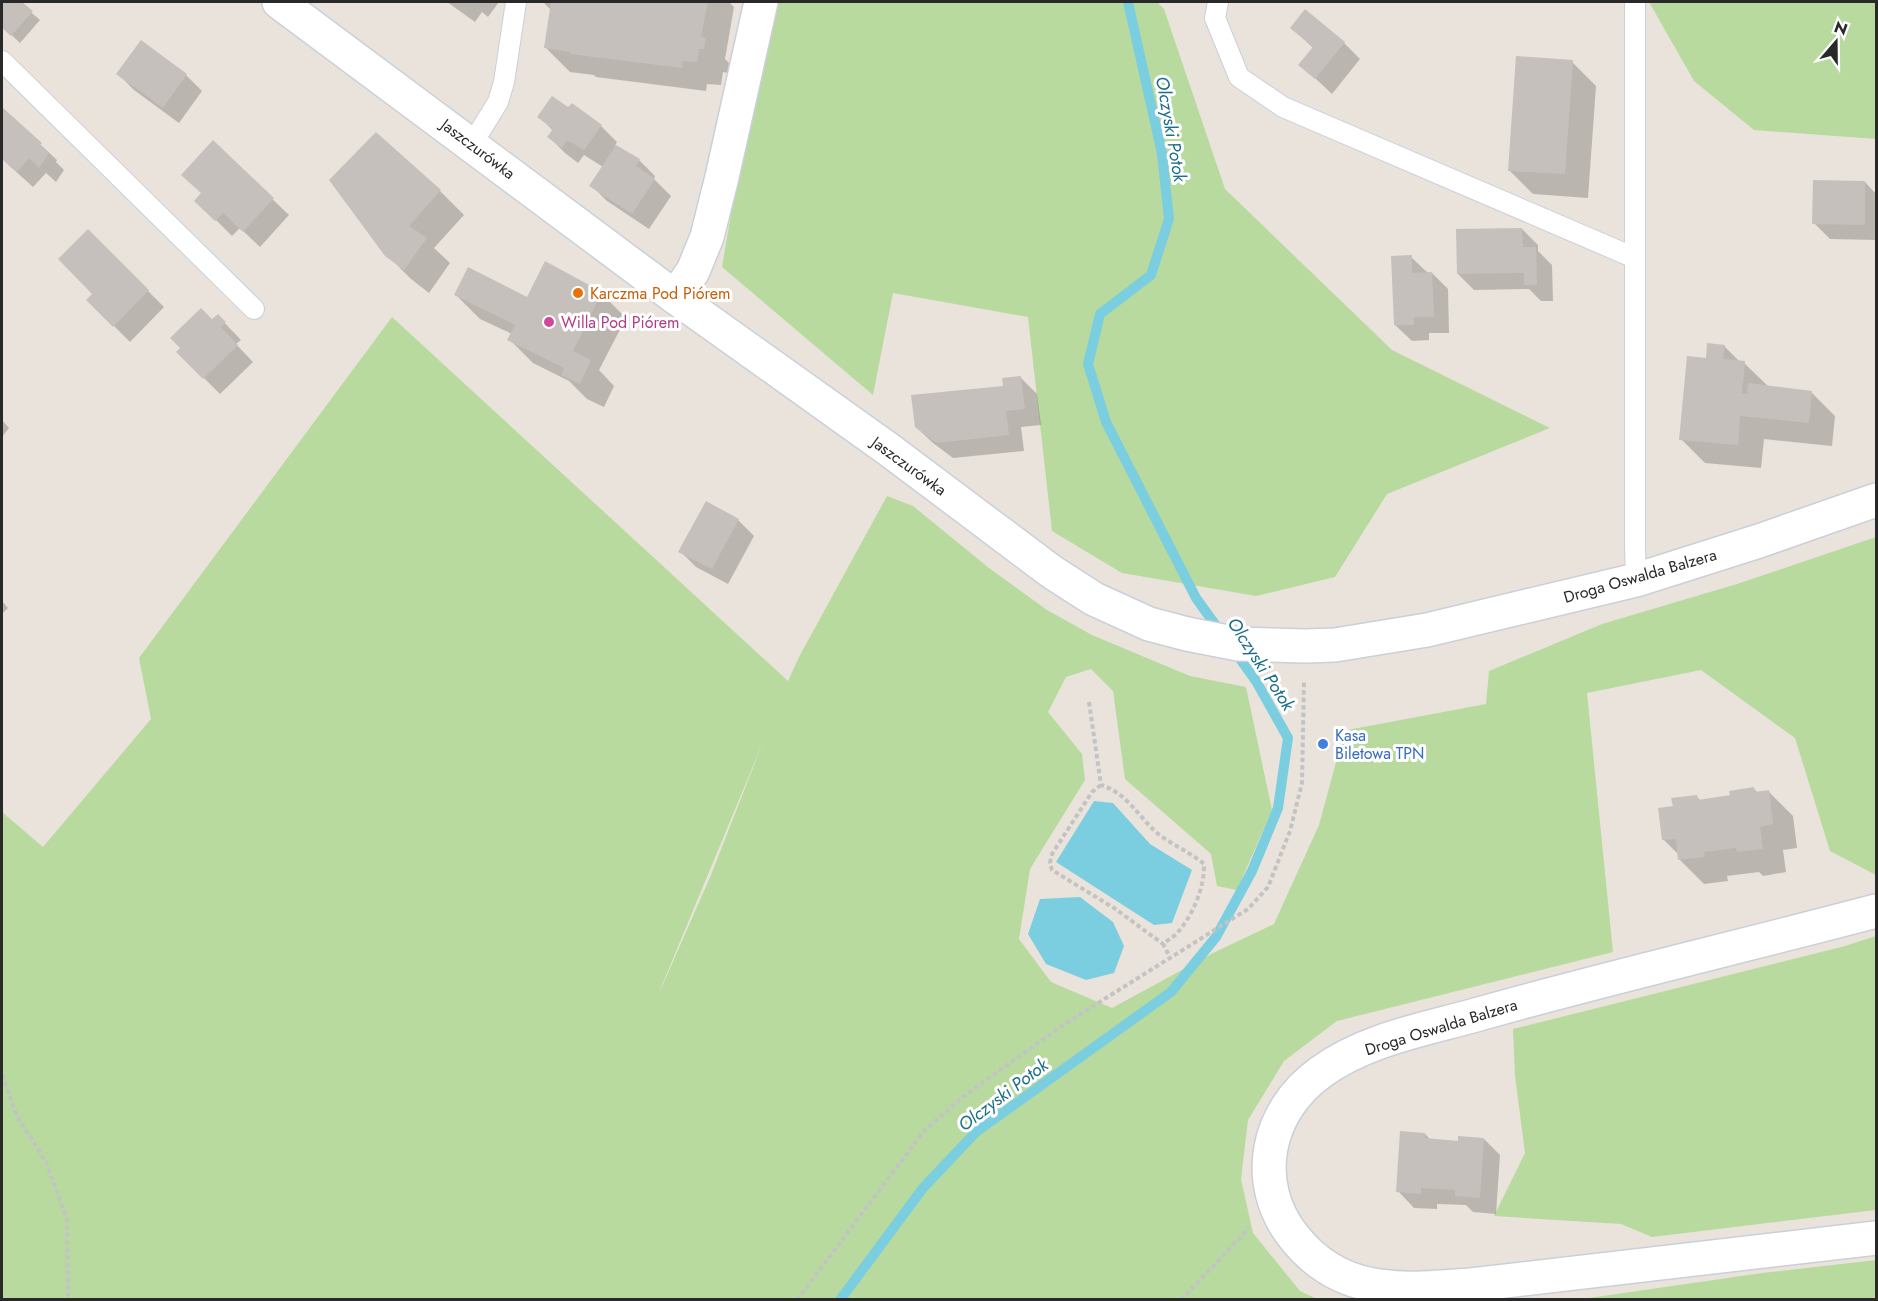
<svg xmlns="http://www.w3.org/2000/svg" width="1878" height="1301" font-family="Jost,sans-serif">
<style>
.green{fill:#b8da9f;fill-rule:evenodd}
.water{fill:#7bcee0}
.shadow{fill:#0003}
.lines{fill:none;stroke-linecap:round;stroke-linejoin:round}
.stream{stroke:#7bcee0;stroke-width:10}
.building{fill:#c5c0bc}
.lane-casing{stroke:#cbcfd9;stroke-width:22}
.street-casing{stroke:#cbcfd9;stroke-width:36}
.secondary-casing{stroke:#cbcfd9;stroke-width:36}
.path{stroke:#c3c3c3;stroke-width:4;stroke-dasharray:4.5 3;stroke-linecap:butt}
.lane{stroke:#fff;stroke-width:20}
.street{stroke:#fff;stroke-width:33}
.secondary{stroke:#fff;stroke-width:33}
.food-dot{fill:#e8710a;stroke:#fff;stroke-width:2}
.hotel-dot{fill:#d1479c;stroke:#fff;stroke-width:2}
.shop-dot{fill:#3f7fe0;stroke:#fff;stroke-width:2}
.labels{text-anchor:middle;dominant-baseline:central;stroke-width:6;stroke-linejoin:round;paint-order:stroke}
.street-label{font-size:16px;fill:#292929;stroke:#fff}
.food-label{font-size:16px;fill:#c56008;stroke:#fff;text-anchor:start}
.hotel-label{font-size:16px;fill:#b23c85;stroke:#fff;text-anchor:start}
.shop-label{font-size:16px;fill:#366cbe;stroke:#fff;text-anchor:start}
.water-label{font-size:18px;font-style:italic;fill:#1c6e8a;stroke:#fff}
</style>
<rect width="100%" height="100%" fill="#eae3dc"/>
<path class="green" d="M778 2H1157L1164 9 1225 189 1392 350 1550 428 1387 494 1335 577 1256 596 1122 573 1052 531 1028 317 893 293 873 395 722 267 739 167Z
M1649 2H1876V139L1754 130 1694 81Z
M392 317 788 681 799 657 887 496 913 506 989 568 1047 610 1092 635 1190 676 1246 687 1272 810 1237 890 1217 886 1211 854 1125 779 1113 691 1091 669 1066 677 1048 712 1082 754 1085 780 1030 869 1019 939 1051 982 1112 1008 1215 952 1274 924 1319 825 1341 744 1342 731 1486 704 1489 671 1602 624 1737 584 1876 537V875L1830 851 1795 738 1701 670 1587 693 1613 952 1337 1021 1284 1061 1248 1120 1241 1179 1253 1233 1300 1291 1317 1299H2V812L43 847 151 719 139 658ZM763 742 711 875 660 991V990Z
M1876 936V1210L1652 1237 1621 1224 1494 1216 1525 1153 1515 1076 1513 1029 1845 946Z
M1876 1260V1299H1582L1762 1273Z"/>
<path class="water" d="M1094 801 1113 803 1150 844 1192 870 1172 923 1154 925 1056 862Z
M1080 897 1113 922 1124 946 1114 973 1086 980 1046 964 1028 934 1040 899Z"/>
<path class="shadow" d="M2 2H19L40 20 20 43 2 26Z
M447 2H499L488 17 482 12 475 22Z
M543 2H729L734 7 725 59 729 63 728 73 723 72 721 85 707 84 706 91 596 77 594 75 570 72 546 48 551 10Z
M1292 28 1344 43 1360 59 1332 94 1300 64 1313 48Z
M1572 62 1596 86 1588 198 1533 194 1509 170Z
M118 74 186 75 202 91 179 123 134 90Z
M2 109 57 160 56 162 64 170 56 182 46 173 33 187 2 159Z
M569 109 601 126 617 142 615 146 639 160 655 176 654 179 671 196 649 229 607 201 591 185 603 167 584 155 578 163 565 153 549 137 553 131 539 116Z
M213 142 289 215 260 247 240 228 232 236 212 216Z
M331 180 440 191 464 215 434 248 450 263 429 293 411 279 387 255Z
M1865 182 1876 194V240L1830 239 1814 223Z
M1522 229 1538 245V251L1552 265 1553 301H1541L1529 289 1474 290 1458 274Z
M88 231 164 307 130 342 88 300 95 294Z
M1411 257 1428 273H1432L1448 289 1449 333H1429V340L1412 341 1395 325Z
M545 263 602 294 626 318 599 370 614 386 604 407 587 399 569 381 533 363 509 339 512 334 480 319 456 295 528 299Z
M218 316 241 340 236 344 253 362 220 394 178 352Z
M1724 346 1740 362 1744 363 1769 387 1811 392 1835 416 1832 446 1764 439 1761 468 1705 463 1681 439 1707 360Z
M1021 378 1037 394 1041 425 1021 427 1024 451 953 458 933 443 916 427 1005 387Z
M2 420 9 428 2 437Z
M738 520 754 536 728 584 696 567 680 551Z
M2 601 8 608 2 614Z
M1754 789 1758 793 1769 792 1793 816 1797 848 1783 850 1786 872 1763 876 1759 872 1727 876 1728 881 1704 884 1680 860 1679 855 1663 839 1674 807 1696 796 1701 801 1732 796Z
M1425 1134 1431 1140 1459 1142 1484 1139 1500 1155 1496 1214 1473 1212 1466 1205 1437 1204V1209L1414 1208 1398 1191Z"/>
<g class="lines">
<path class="stream" d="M1128 2 1162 154 1169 219 1151 275 1100 314 1088 364 1106 422 1196 598 1222 634
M840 1300 923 1188 976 1132 1171 992 1216 937 1252 871 1278 808 1288 738 1256 681 1233 649"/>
</g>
<path class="building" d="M2 2H22L33 11 11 36 2 28Z
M551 2H708L701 37 706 38 704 49H699L697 62 683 61 682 68 570 54V52L544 48Z
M1305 9 1345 42 1315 79 1298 65 1313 47 1290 28Z
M141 40 187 74 163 108 116 74Z
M1516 56 1573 60 1565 174 1508 171Z
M552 96 568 107 572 103 602 125 584 150 567 140 562 148 547 137 553 129 537 117Z
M2 107 42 143 40 145 49 153 39 168 29 158 17 172 2 159Z
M376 132 441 190 409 226 427 238 404 270 385 256 329 180Z
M213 140 274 198 243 232 223 213 215 221 194 201 201 193 181 175Z
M616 145 640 159 636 166 655 179 632 214 589 186Z
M1813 180 1865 181V225L1812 224Z
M1522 228 1523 247H1536L1537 285H1524V273L1457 274 1456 229Z
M88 229 149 290 113 327 86 300 92 294 58 259Z
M1412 255V273L1432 272 1434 317H1414V325H1394L1391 256Z
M545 261 602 292 573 351 591 360 580 384 561 375 564 368 507 340 515 325 454 295 468 267 527 297Z
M201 308 212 319 218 314 226 322 221 327 238 345 203 379 176 352 180 348 170 338Z
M1707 343 1725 345 1723 359 1745 361 1742 393 1747 394 1748 383 1812 391 1809 423 1740 416 1738 445 1679 440 1687 356 1706 358Z
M1021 376 1025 409 1006 411 1009 435 936 443 915 427 911 395 1003 386 1002 378Z
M706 501 739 519 712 569 678 552Z
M1754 787 1755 792 1769 790 1773 824 1760 827 1763 849 1737 852 1736 848 1704 852 1705 857 1678 860 1676 839 1662 840 1658 808 1673 806 1671 798 1697 795 1698 800 1730 795 1729 791Z
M1400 1131 1425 1133V1138L1458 1141V1136L1484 1138 1480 1198 1455 1196V1190L1421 1188V1194L1396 1192Z"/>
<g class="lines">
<defs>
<path id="lane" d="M1218 2 1215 18 1239 77 1283 107 1635 258
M1635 2V547L1636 580
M2 61 254 309
M472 144 498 102 504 82 516 2"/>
<path id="street" d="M675 297 693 271 707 237 722 177 761 2"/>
<path id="secondary" d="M279 2 675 297 888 449 1052 572 1094 599 1149 624 1187 634 1238 644 1305 646 1335 645 1427 630 1636 580 1759 541 1876 500
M1876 911C1744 946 1610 977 1479 1014 1426 1029 1366 1039 1321 1072 1266 1111 1251 1183 1294 1237 1341 1297 1403 1290 1471 1285L1876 1238"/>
</defs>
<use href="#lane" class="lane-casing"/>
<use href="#street" class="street-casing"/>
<use href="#secondary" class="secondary-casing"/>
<path class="path" d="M1089 702 1101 785C1127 793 1138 816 1157 833 1172 845 1190 852 1204 864 1205 886 1193 915 1178 932 1174 937 1168 940 1163 944L1170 957
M1101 785 1092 792 1052 854 1050 863 1052 870 1114 908 1163 944
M2 1075 17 1116 46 1162 67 1220 68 1300
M797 1300 924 1131 964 1096 1063 1025 1248 909 1268 887 1290 831 1302 783 1304 680
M1181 1300 1249 1228"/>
<use href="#lane" class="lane"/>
<use href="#street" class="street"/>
<use href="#secondary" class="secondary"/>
</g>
<circle class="food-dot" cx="578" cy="293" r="6"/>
<circle class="hotel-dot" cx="549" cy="322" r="6"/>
<circle class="shop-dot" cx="1323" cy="744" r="6"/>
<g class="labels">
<g class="street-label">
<text transform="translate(478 149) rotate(37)">Jaszczurówka</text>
<text transform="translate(909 466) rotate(36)">Jaszczurówka</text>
<text transform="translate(1640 576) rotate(-16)">Droga Oswalda Balzera</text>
<text transform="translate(1441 1027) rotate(-17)">Droga Oswalda Balzera</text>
</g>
<g class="food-label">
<text x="590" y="293">Karczma Pod Piórem</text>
</g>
<g class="hotel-label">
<text x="561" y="322">Willa Pod Piórem</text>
</g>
<g class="shop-label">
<text x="1335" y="735">Kasa<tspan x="1335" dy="18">Biletowa TPN</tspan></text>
</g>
<g class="water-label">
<text transform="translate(1171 129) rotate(80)">Olczyski Potok</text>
<text transform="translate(1261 664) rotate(57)">Olczyski Potok</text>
<text transform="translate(1003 1095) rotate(-37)">Olczyski Potok</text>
</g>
</g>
<rect width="1878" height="1301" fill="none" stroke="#292929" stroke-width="6"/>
<g transform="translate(1836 42) rotate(20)" stroke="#ffffff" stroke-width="4.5" paint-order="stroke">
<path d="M0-4.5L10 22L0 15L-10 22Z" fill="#292929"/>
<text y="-9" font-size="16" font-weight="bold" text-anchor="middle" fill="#292929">N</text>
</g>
</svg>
